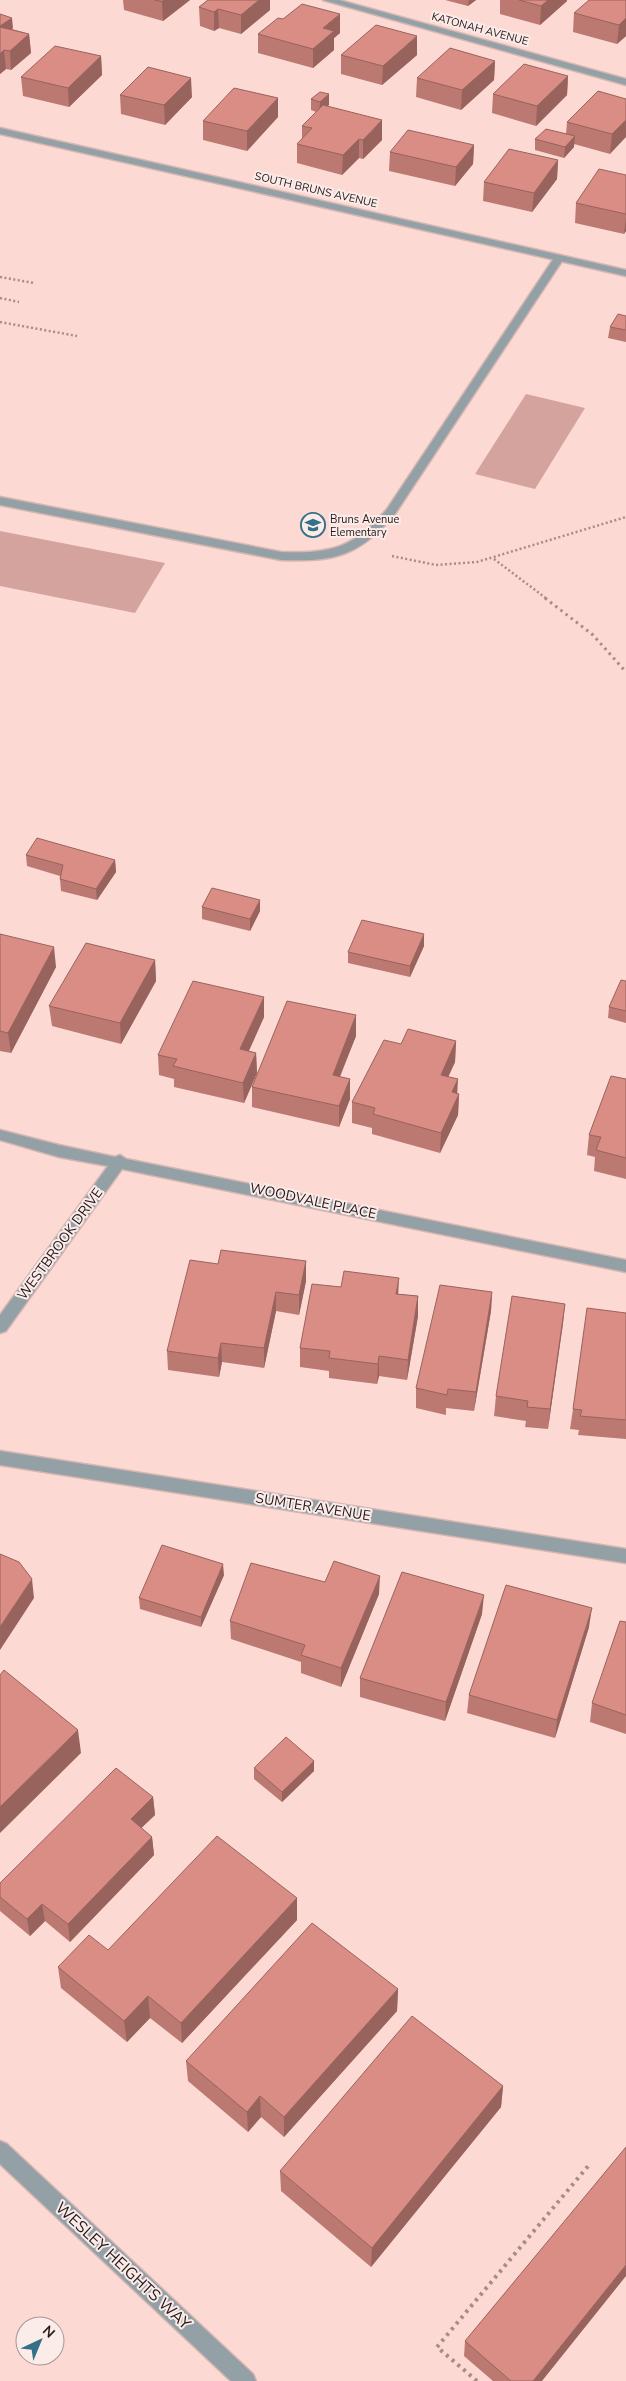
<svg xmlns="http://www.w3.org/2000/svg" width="626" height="2381" font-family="'Nunito Sans',sans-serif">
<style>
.green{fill:#d5a39e}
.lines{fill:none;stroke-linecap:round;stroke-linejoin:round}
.lane-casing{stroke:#d6b6b2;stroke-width:3}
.street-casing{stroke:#d6b6b2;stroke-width:3}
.path-far2{stroke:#a78c88;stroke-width:2.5;stroke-dasharray:2 2.5;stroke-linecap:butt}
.path-far1{stroke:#a78c88;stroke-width:3;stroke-dasharray:2.5 4;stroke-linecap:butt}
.path{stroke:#a78c88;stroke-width:4;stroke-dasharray:3 4.5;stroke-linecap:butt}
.lane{fill:#93a1a7;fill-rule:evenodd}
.street{fill:#93a1a7;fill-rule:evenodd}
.wall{fill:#bb7972}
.shaded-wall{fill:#98635d}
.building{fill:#d98d85;stroke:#98635d}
.labels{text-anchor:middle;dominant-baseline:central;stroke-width:4;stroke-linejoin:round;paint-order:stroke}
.far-street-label{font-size:11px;fill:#251817;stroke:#fbecea}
.far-poi-label{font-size:11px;fill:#251817;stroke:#fbecea;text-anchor:start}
.street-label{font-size:14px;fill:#251817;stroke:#fbecea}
.near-street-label{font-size:16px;fill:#251817;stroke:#fbecea}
</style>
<rect width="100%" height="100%" fill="#fdd9d4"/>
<path class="green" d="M526 394 585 408 535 489 475 474Z
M0 531 165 563 135 613 0 586Z"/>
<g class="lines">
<defs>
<path id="lane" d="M559 255 564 258 395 514C359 556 335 562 281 560L0 505V497L281 552C331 554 354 548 387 509L554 258Z"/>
<path id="street" d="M323 0H339L626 79V85Z
M0 128 626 270V276L0 134Z
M0 1130 59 1145 115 1157 120 1155 126 1159 626 1260V1272L122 1169 6 1331 0 1333V1315L108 1166 59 1157 0 1140Z
M0 1451 626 1549V1563L0 1465Z
M0 2141 7 2144 253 2374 256 2381H231L0 2164Z"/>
</defs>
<use href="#lane" class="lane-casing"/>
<use href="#street" class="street-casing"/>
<path class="path-far2" d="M0 277 34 283
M0 298 19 302
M0 322 77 336
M392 556 436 565 477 562 626 517
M494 559 547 599"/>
<path class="path-far1" d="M545 598 593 635 626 672"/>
<path class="path" d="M477 2381 437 2347 589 2165"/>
<use href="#lane" class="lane"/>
<use href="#street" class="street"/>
</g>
<path class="wall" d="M123 0H190L163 21 124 10Z
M208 0H270V10L241 34 219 28 214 31 200 26 199 7Z
M445 0H476L468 6Z
M500 0H567V1L540 25 500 14Z
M626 0V36L617 44 573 32 574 13Z
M0 14 13 28 12 29 29 34 31 53 11 70 6 69 0 74Z
M340 33 334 38V50L313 68 258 53V34Z
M341 55H417L382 85 341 74Z
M101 56 102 75 69 107 23 96 21 77Z
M495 61 494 80 461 110 416 97 417 78Z
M568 76 567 95 536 126 492 113 493 94Z
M329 94V105L327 106 382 140 363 159 359 158 342 175 297 163V144L302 139V126L316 112 311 110V99Z
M120 95 192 97 165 125 121 114Z
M278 98V117L247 151 203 140V121Z
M626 99 610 154 574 144V147L564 158 535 150V139L566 134 567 122Z
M474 145 473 164 455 186 389 171 390 152Z
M558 160 557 179 532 212 483 201 484 182Z
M626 175V231L624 234 575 223 576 203Z
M626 316V342L608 338 610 327Z
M26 855 115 860 116 872 97 900 61 891 60 879V876L27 866Z
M202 907 260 911 250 931 202 919Z
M0 934 56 967 11 1053 0 1051Z
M424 946 410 977 348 963V952Z
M155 960 156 981 121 1044 52 1026 49 1006Z
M626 981V1023L608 1018 609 1007Z
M264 1017 249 1051 256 1053 257 1073 244 1103 174 1087V1079L159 1075 158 1055Z
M356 1036 340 1077 350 1079V1099L339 1127 252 1107V1087Z
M456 1041 455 1062 448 1077 457 1094H459L458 1115 440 1153 372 1134V1128L352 1123V1102L401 1044Z
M626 1079V1179L594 1171 595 1157 587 1155 589 1135Z
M306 1261V1281L299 1315 276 1311 264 1368 222 1362 219 1377 168 1370 167 1351 218 1264Z
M492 1292 491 1311 474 1411 446 1408V1415L416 1408V1388Z
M398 1294 418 1296V1316L407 1380 379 1376 377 1384 329 1378V1371L300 1367V1348Z
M565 1304 548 1429 525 1427 526 1421 494 1416 496 1396Z
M626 1313V1439L578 1435 579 1430 570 1429 573 1409Z
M224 1575 201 1627 140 1609 139 1598Z
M325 1582 379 1594 341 1687 301 1673V1662L231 1639 230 1621Z
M482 1614 445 1721 360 1697V1678Z
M626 1622V1734L590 1722 592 1703Z
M589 1627 555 1738 467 1713 469 1695Z
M254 1768 314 1771 282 1802 254 1779Z
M153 1797 155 1815 141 1828 152 1837 154 1855 70 1942 45 1921 30 1936 0 1911V1883Z
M297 1898V1920L182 2043 150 2018 127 2042 61 1988 58 1967 108 1950Z
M398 1989 397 2011 284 2137 261 2117 248 2132 188 2081 186 2061Z
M503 2086 501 2107 371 2267 281 2191 280 2171Z
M465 2341 542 2381H493L464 2356Z"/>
<path class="shaded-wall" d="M164 0H190L163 21 162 2Z
M259 0H270V10L241 34V15Z
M469 0H476L468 6Z
M548 0H567V1L540 25 541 6Z
M218 9 219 28 214 31V12Z
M340 14V33L334 38V50L313 68V49L323 28Z
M12 18 13 28 0 38V26Z
M626 18V36L617 44 619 25Z
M29 34 31 53 11 70 10 51Z
M417 36V55L382 85 383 66Z
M4 50 6 69 0 74V54Z
M101 56 102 75 69 107 68 88Z
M495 61 494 80 461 110 462 90Z
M568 76 567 95 536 126 537 106Z
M191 78 192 97 165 125 164 105Z
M329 94V105L319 112 320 102Z
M278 98V117L247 151V131Z
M382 120V140L363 159V140Z
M626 120V137L610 154 612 134Z
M575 136 574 147 564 158 565 147Z
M359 139V158L342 175 343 155Z
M474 145 473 164 455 186 456 167Z
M558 160 557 179 532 212 534 193Z
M626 217V231L624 234Z
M115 860 116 872 97 900 96 889Z
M260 900V911L250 931V919Z
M424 934V946L410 977V966Z
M54 947 56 967 11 1053 8 1033Z
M155 960 156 981 121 1044 120 1023Z
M264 997V1017L240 1070V1049Z
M356 1015V1036L332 1095 333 1075Z
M456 1041 455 1062 440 1095 441 1075Z
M256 1053 257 1073 244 1103 243 1083Z
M350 1079V1099L339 1127V1106Z
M458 1079 457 1098 459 1094 458 1115 440 1153 441 1133 452 1092Z
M306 1261V1281L299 1315V1295Z
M399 1278 398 1298 396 1294Z
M276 1292V1311L264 1368V1348Z
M492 1292 491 1311 474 1411 476 1392Z
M418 1296V1316L407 1380 408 1360Z
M565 1304 563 1324 548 1429 550 1409Z
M221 1343 222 1362 219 1377 218 1358Z
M379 1356V1376L377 1384 378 1364Z
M223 1564 224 1575 201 1627V1617Z
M380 1576 379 1594 341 1687V1668Z
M32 1579 34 1598 0 1650V1627Z
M484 1595 482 1614 445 1721 446 1702Z
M592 1608 589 1627 555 1738 557 1720Z
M78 1730 81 1753 0 1833V1807Z
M314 1761V1771L282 1802V1792Z
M153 1797 155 1815 132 1837 131 1819Z
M152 1837 154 1855 70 1942 68 1924Z
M297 1898V1920L182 2043 181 2023Z
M42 1904 45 1921 30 1936 27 1919Z
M398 1989 397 2011 284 2137V2117Z
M148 1996 150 2018 127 2042 124 2021Z
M503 2086 501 2107 371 2267 372 2248Z
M260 2096 261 2117 248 2132 247 2112Z
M626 2265V2276L542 2381H533Z"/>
<path class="building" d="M155 0H164L162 2Z
M208 0H259L241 15 218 9 214 12 199 7Z
M519 0H548L541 6Z
M589 0H626V18L619 25 574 13Z
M302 4 340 14 323 28 334 31 313 49 258 34 278 18 283 19Z
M0 14 12 18 0 26Z
M376 25 417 36 383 66 341 55Z
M0 27 29 34 10 51 4 50 0 54Z
M55 46 101 56 68 88 21 77Z
M450 48 495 61 462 90 417 78Z
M524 64 568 76 537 106 493 94Z
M148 67 191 78 164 105 120 95Z
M234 88 278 98 247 131 203 121Z
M598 91 626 99V120L612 134 567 122Z
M320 92 329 94 320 102 311 99Z
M323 105 382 120 363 140 359 139 343 155 297 144 312 128 302 126Z
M546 129 575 136 565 147 535 139Z
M408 130 474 145 456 167 390 152Z
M509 149 558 160 534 193 484 182Z
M599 169 626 175V214L576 203Z
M618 314 626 316V330L610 327Z
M37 838 115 860 96 889 60 879 63 865 26 855Z
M212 888 260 900 250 919 202 907Z
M362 920 424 934 410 966 348 952Z
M0 934 54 947 8 1033 0 1031Z
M86 943 155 960 120 1023 49 1006Z
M621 980 626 981V1011L609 1007Z
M193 981 264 997 240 1049 256 1053 243 1083 173 1066 177 1059 158 1055Z
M287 1001 356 1015 333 1075 350 1079 339 1106 252 1087Z
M408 1029 456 1041 441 1075 458 1079 452 1092 459 1094 441 1133 373 1114 375 1108 352 1102 384 1040 401 1044Z
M611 1076 626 1079V1158L596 1150 601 1137 589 1135Z
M221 1250 306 1261 299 1295 276 1292 264 1348 221 1343 218 1358 167 1351 190 1260 218 1264Z
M344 1271 399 1278 396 1294 418 1296 408 1360 379 1356 378 1364 329 1358 330 1351 300 1348 312 1284 341 1287Z
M440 1285 492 1292 476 1392 448 1389 447 1395 416 1388Z
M512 1296 565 1304 550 1409 527 1407 528 1401 496 1396Z
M587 1308 626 1313V1420L580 1416 582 1410 573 1409Z
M162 1545 223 1564 201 1617 139 1598Z
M0 1554 19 1562 32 1579 0 1627Z
M334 1561 380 1576 341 1668 301 1655 305 1645 230 1621 251 1563 325 1582Z
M402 1572 484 1595 446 1702 360 1678Z
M506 1585 592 1608 557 1720 469 1695Z
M620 1621 626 1622V1715L592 1703Z
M4 1670 78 1730 0 1807V1675Z
M286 1737 314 1761 282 1792 254 1768Z
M116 1768 153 1797 131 1819 152 1837 68 1924 42 1904 27 1919 0 1897V1883Z
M217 1836 297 1898 181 2023 148 1996 124 2021 58 1967 89 1935 108 1950Z
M312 1923 398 1989 284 2117 260 2096 247 2112 186 2061Z
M412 2016 503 2086 372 2248 280 2171Z
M626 2147V2265L533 2381H511L465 2341Z"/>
<defs>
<symbol id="school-ring" viewBox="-11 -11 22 22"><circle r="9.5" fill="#fbecea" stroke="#347087" stroke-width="1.5"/><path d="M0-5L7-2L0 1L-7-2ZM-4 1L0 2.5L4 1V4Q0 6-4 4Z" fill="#347087"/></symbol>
</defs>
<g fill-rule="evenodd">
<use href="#school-ring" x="299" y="511" width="28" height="28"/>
</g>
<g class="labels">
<g class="far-street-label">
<text transform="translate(480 29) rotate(15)">KATONAH AVENUE</text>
<text transform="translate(316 190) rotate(13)">SOUTH BRUNS AVENUE</text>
</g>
<g class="far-poi-label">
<text x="330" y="519">Bruns Avenue<tspan x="330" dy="13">Elementary</tspan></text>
</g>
<g class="street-label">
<text transform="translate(313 1201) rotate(12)">WOODVALE PLACE</text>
<text transform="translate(60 1244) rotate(-54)">WESTBROOK DRIVE</text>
<text transform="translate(313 1507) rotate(9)">SUMTER AVENUE</text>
</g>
<g class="near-street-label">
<text transform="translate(123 2266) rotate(43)">WESLEY HEIGHTS WAY</text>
</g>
</g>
<g transform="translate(40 2341) rotate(44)"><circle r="24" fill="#fbecea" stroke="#a59796"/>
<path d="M0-4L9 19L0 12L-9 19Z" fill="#347087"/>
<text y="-8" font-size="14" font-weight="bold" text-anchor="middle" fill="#251817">N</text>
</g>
</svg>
